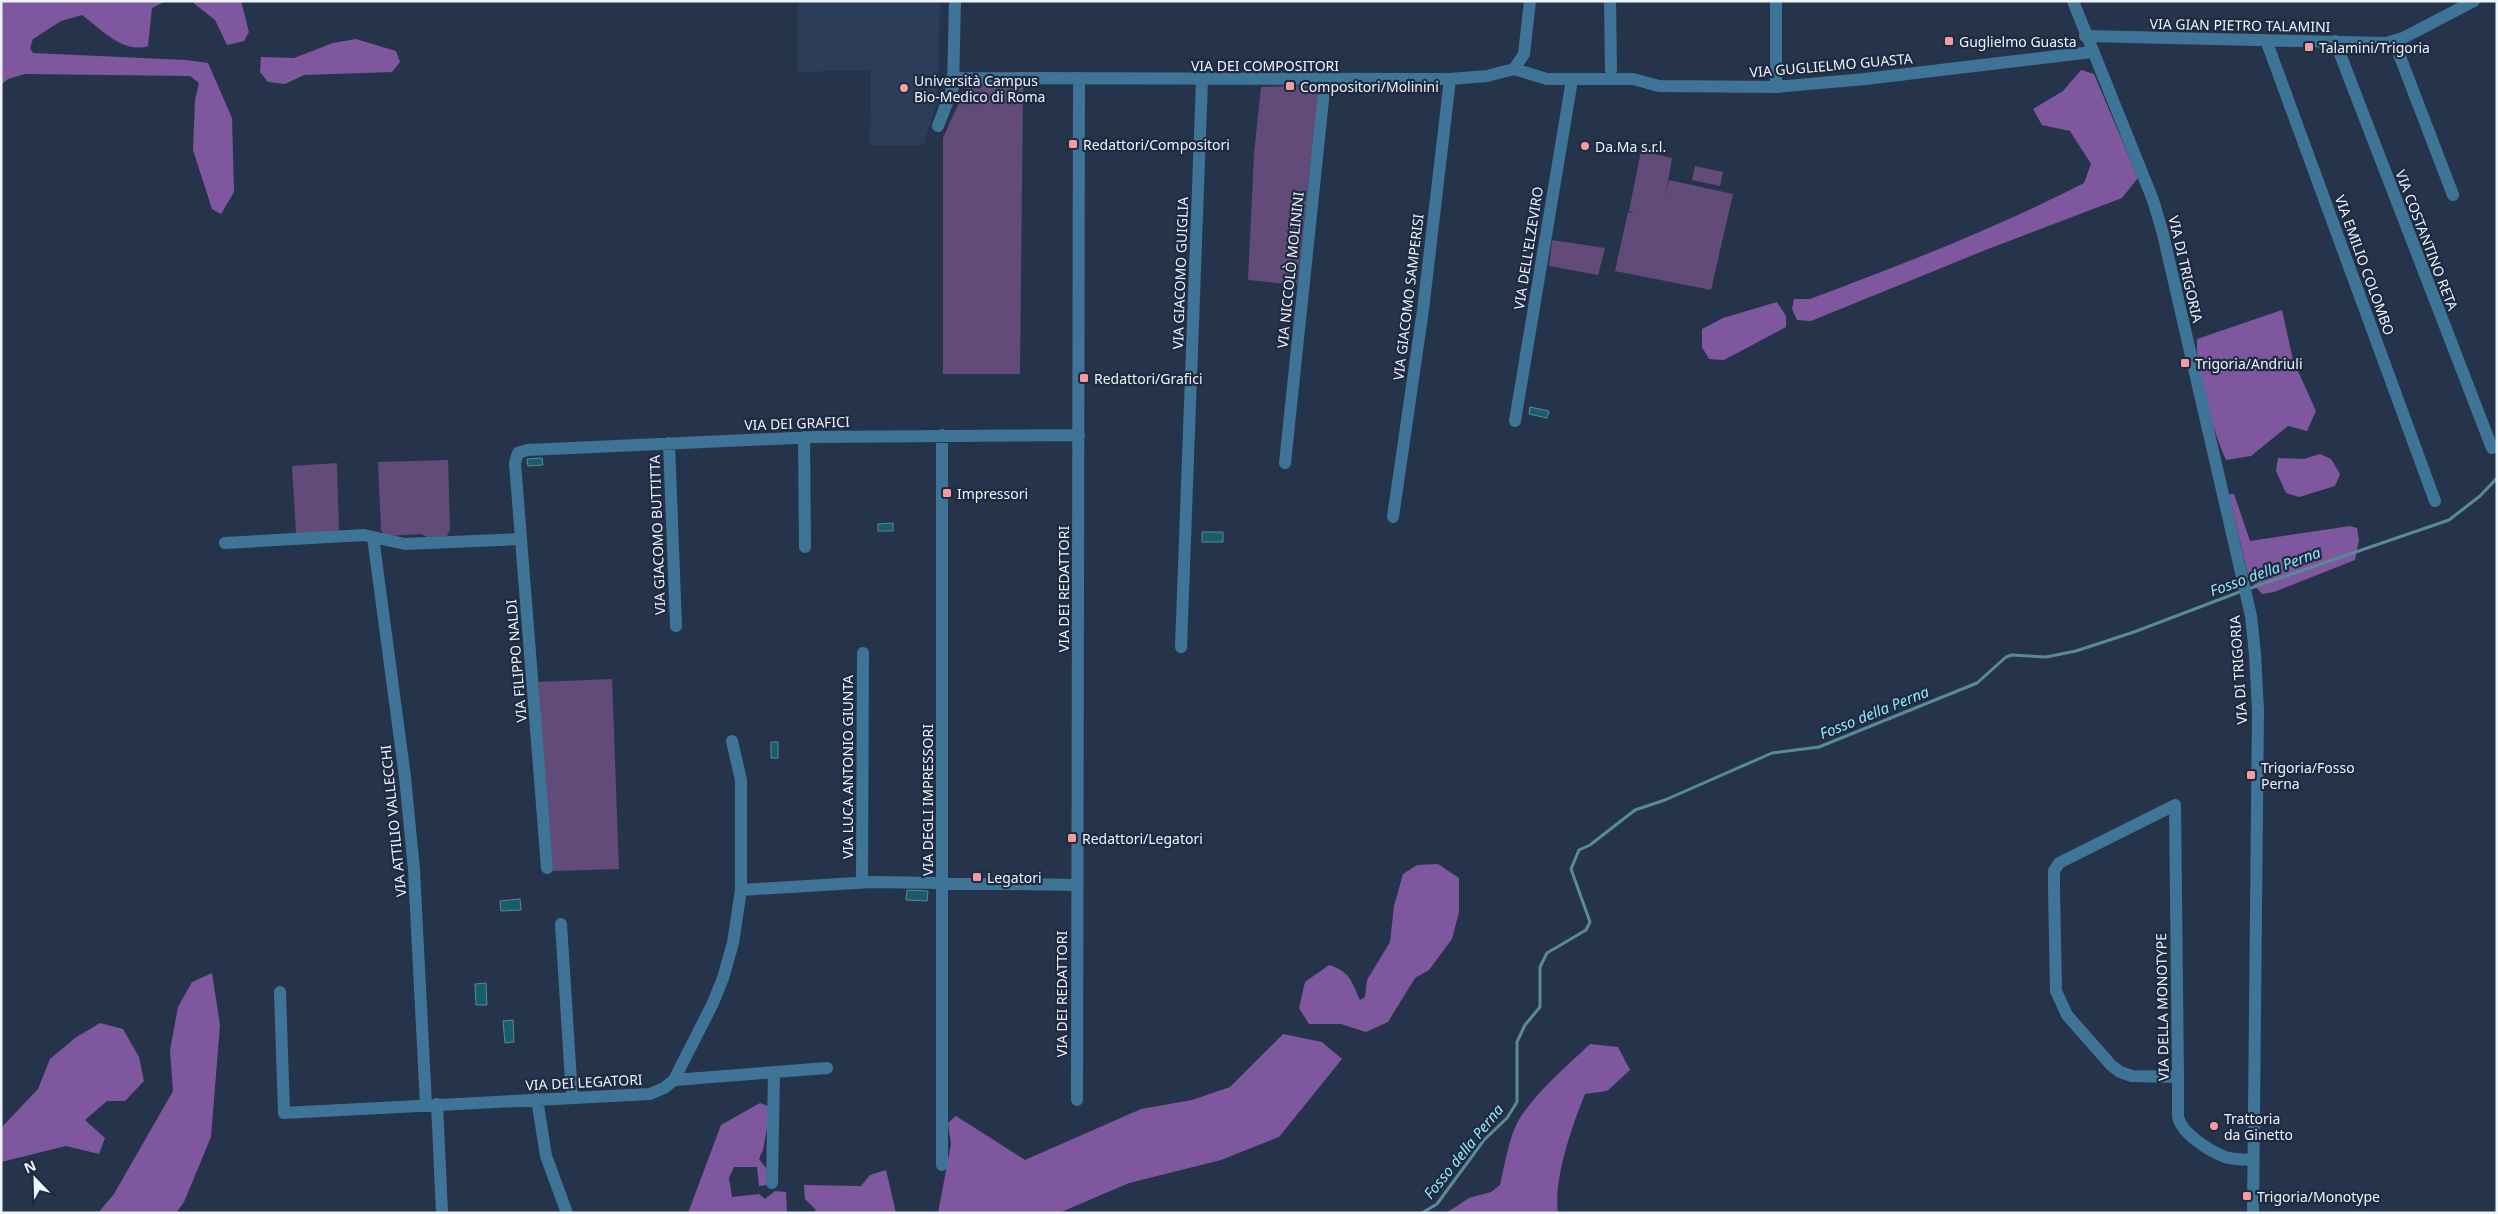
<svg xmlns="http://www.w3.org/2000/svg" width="2498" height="1214" font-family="'Noto Sans',sans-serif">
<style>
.built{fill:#2c3d5a}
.green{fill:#624b78}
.forest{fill:#7e579e}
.water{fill:#175d6b;stroke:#588a97}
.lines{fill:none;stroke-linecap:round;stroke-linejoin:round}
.stream{stroke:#588a97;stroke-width:3}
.minor{stroke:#3e7597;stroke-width:12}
.tertiary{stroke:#3e7597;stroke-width:12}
.poi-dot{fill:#f59b9d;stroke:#1d2a40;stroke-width:2}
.labels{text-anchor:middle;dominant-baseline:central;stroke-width:4.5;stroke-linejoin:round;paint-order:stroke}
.street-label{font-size:14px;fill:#eef4fd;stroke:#1d2a40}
.poi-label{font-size:14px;fill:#eef4fd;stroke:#1d2a40;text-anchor:start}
.water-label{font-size:15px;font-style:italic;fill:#91e8fb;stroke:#1d2a40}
</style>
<rect width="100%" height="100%" fill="#26344b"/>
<path class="built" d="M798 1H940L937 103 923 145H870L871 70 798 72Z"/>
<path class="green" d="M1023 84 1020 374H943V138L967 85Z
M1314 85 1318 93 1297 285 1248 280 1254 154 1261 87Z
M1641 151 1672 158 1665 199 1669 180 1733 194 1711 290 1615 271 1628 212 1635 213 1629 211Z
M1695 166 1723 172 1720 186 1692 180Z
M1552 240 1605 248 1598 275 1549 266Z
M448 460 450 529 447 536 429 538 421 534 386 536 381 530 378 462Z
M337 463 339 531 296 534 292 466Z
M612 679 619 869 553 871 538 682Z"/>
<path class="forest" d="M1 1H166L152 8 148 46C123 54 101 29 82 15L61 21 33 39 30 48 33 53 186 60 208 63 232 118 234 192 221 214 212 209 193 150 195 100 199 83 190 76 25 74 8 79 1 85Z
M191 1H241L249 32 244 41 227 45 215 20Z
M356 39 396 51 400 62 392 72 304 75 285 84 268 82 260 72 261 57 294 58 333 43Z
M2081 70 2094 74 2138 178 2122 198 1988 249 1811 321 1797 320 1792 309 1794 299H1810C1903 264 1995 229 2084 183L2091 164 2070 131 2042 125 2033 109 2063 91Z
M1777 302 1786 316V327L1724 360 1709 359 1702 347V329L1723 318Z
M2282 310 2293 360 2316 411 2307 431 2288 426 2251 456 2226 460C2213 430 2195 371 2197 339Z
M2320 454 2331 459 2340 474 2335 486 2299 497 2286 493 2276 471 2278 458 2304 459Z
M2229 494H2234L2250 541 2350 526 2357 528 2359 540 2355 560 2274 592 2262 594 2249 579Z
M1438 864 1459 878V912L1452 939 1429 970 1415 978 1388 1022 1366 1032 1341 1024H1309L1299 1008 1305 982 1329 965C1351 972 1351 981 1360 1000L1365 997 1367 980 1390 942 1394 906 1403 874 1417 865Z
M212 973 220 1025 211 1137 184 1202 176 1213H98L114 1194 173 1091 170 1050 178 1007 192 982Z
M100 1023 123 1029 139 1057 144 1081 125 1101H107L85 1120 105 1138 99 1154 66 1146 1 1162V1128L38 1089 50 1059 75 1038Z
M1283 1034 1322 1042 1342 1059 1279 1137 1221 1160 1129 1183 1059 1213H938L951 1144 948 1123 956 1116 1025 1160 1141 1109 1192 1100 1230 1087Z
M1590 1044 1618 1047 1630 1070 1607 1091 1585 1094C1572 1126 1553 1180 1558 1213H1446L1469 1198 1491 1192 1500 1185C1505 1165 1509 1135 1520 1118 1538 1090 1566 1067 1590 1044Z
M760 1103 771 1107 763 1150 759 1159 766 1168 767 1185 759 1186 757 1167H734L729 1178 732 1197 759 1194 765 1199 775 1191 786 1192 787 1213H688L721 1125Z
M886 1170 896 1213H813L816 1210 805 1199 804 1185 861 1186 870 1175Z"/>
<path class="water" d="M1530 407 1549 411 1547 418 1529 414Z
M542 458 543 465 528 466 527 459Z
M893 523V531H878V524Z
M1202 532H1223V542H1202Z
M771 742H778V758H771Z
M907 890 928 891 927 901 906 900Z
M520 899 521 910 501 911 500 901Z
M486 983 487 1005H476L475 984Z
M513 1020 514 1042 505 1043 503 1021Z"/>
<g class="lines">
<path class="stream" d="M2248 589 2449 520 2480 496 2497 478
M1422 1213 1437 1204 1484 1140 1507 1118 1517 1102V1042L1525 1025 1540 1007V967L1547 953 1586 930 1590 922 1571 869 1579 850 1590 845 1635 810 1665 800 1772 753 1819 747 1977 683 2006 657 2012 655 2046 657 2076 651 2134 632 2242 591"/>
<path class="minor" d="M1610 1 1611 70
M1776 1V87
M2085 36 2386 43 2403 38 2474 1
M2266 40 2435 501
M2335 41 2492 448
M2394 41 2453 195
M1514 69 1524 54 1530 1
M954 78 1450 79 1487 76 1514 69 1547 79H1633L1659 86 1776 87 1865 79 2092 52
M938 126 953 87 955 1
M1515 421 1572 80
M942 435V1165
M804 437 805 547
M669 443 676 626
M1285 463 1325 81
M1393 517 1423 310 1450 79
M373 537 405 777 414 870 426 1105
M225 543 364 535 405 544 521 539
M1181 647 1202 80
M732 741 741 780V890
M547 868 515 463 518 453 527 450 815 437 1079 435
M862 882 863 653
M561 924 572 1097
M280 992 284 1113 650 1094 664 1088 674 1080 713 1003 723 978 733 943 741 890 872 882 1076 885
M2178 1077 2132 1076 2120 1072 2111 1065 2067 1015 2056 991 2054 887V871L2059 863 2175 805 2178 1077V1116C2180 1133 2210 1151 2225 1157 2234 1160 2244 1159 2253 1160
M674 1080 827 1068
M537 1099 546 1156 567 1213
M1077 1100 1079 78
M437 1104 442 1213
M772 1183 774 1072"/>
<path class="tertiary" d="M2073 1 2153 200 2163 234 2251 616 2255 654 2258 710 2253 1213"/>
</g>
<g class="poi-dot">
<rect x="1944" y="36" width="10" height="10" rx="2.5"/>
<rect x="2304" y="42" width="10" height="10" rx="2.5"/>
<rect x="1285" y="81" width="10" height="10" rx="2.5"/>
<circle cx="904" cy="88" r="5"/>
<rect x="1068" y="139" width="10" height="10" rx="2.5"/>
<circle cx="1585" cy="146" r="5"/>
<rect x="2180" y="358" width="10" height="10" rx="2.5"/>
<rect x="1079" y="373" width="10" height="10" rx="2.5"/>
<rect x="942" y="488" width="10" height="10" rx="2.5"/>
<rect x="2246" y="770" width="10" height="10" rx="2.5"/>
<rect x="1067" y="833" width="10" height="10" rx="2.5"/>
<rect x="972" y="872" width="10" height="10" rx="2.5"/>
<circle cx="2214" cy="1126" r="5"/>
<rect x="2242" y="1191" width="10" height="10" rx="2.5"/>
</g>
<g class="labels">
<g class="street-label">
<text transform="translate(2240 25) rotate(1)">VIA GIAN PIETRO TALAMINI</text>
<text x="1265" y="65">VIA DEI COMPOSITORI</text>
<text transform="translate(1831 65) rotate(-5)">VIA GUGLIELMO GUASTA</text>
<text transform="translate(2427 240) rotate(69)">VIA COSTANTINO RETA</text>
<text transform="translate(1528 248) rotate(-81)">VIA DELL'ELZEVIRO</text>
<text transform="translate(2365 265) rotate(70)">VIA EMILIO COLOMBO</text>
<text transform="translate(2186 269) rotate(77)">VIA DI TRIGORIA</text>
<text transform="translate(1290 270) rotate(-84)">VIA NICCOLÒ MOLININI</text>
<text transform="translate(1180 273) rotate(-88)">VIA GIACOMO GUIGLIA</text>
<text transform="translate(1408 297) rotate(-83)">VIA GIACOMO SAMPERISI</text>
<text transform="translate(797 423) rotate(-2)">VIA DEI GRAFICI</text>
<text transform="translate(657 535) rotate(-92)">VIA GIACOMO BUTTITTA</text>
<text transform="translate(1063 589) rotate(-90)">VIA DEI REDATTORI</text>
<text transform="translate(516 661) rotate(-95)">VIA FILIPPO NALDI</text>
<text transform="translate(2238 670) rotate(-94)">VIA DI TRIGORIA</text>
<text transform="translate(847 767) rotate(-90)">VIA LUCA ANTONIO GIUNTA</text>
<text transform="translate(927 800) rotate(-90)">VIA DEGLI IMPRESSORI</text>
<text transform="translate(393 821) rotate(-96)">VIA ATTILIO VALLECCHI</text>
<text transform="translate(1061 994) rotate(-90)">VIA DEI REDATTORI</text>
<text transform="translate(2162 1007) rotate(-91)">VIA DELLA MONOTYPE</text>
<text transform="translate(584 1082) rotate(-3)">VIA DEI LEGATORI</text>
</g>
<g class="poi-label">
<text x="1959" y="41">Guglielmo Guasta</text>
<text x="2319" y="47">Talamini/Trigoria</text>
<text x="914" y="80">Università Campus<tspan x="914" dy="16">Bio-Medico di Roma</tspan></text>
<text x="1300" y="86">Compositori/Molinini</text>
<text x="1083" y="144">Redattori/Compositori</text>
<text x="1595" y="146">Da.Ma s.r.l.</text>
<text x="2195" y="363">Trigoria/Andriuli</text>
<text x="1094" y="378">Redattori/Grafici</text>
<text x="957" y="493">Impressori</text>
<text x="2261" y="767">Trigoria/Fosso<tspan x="2261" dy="16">Perna</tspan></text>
<text x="1082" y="838">Redattori/Legatori</text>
<text x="987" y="877">Legatori</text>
<text x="2224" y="1118">Trattoria<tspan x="2224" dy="16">da Ginetto</tspan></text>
<text x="2257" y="1196">Trigoria/Monotype</text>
</g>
<g class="water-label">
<text transform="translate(2265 571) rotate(-20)">Fosso della Perna</text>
<text transform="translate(1874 712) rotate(-22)">Fosso della Perna</text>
<text transform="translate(1463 1151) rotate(-51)">Fosso della Perna</text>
</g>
</g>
<rect width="2498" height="1214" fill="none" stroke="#eef4fd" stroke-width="5"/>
<g transform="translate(35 1179) rotate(337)" stroke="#1d2a40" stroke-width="4" paint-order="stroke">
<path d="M0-4L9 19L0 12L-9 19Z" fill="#eef4fd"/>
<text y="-8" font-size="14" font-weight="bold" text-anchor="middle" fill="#eef4fd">N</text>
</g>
</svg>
